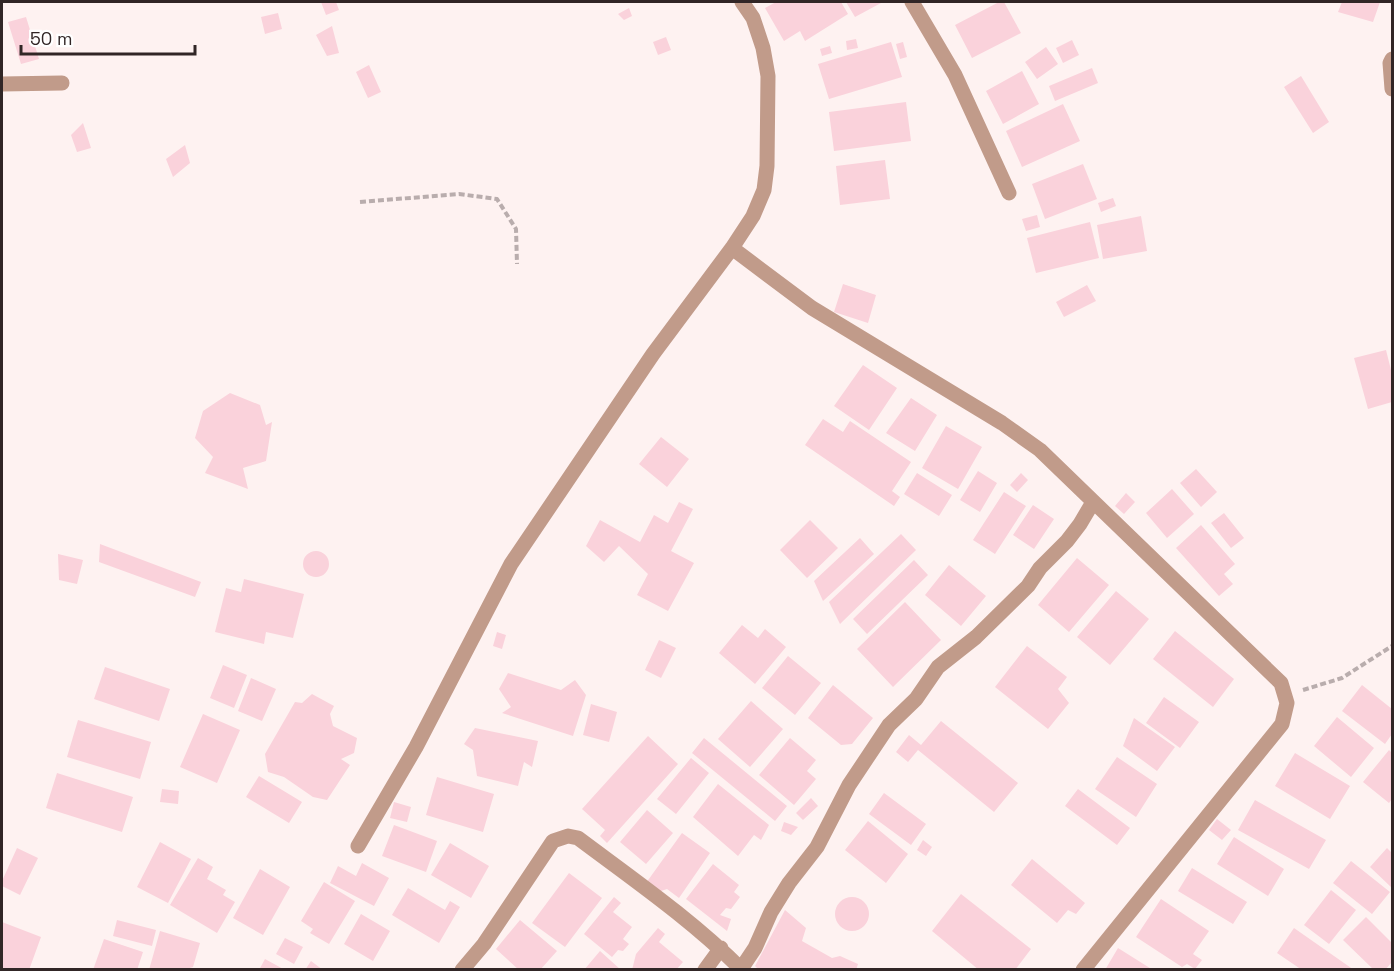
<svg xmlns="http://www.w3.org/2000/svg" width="1394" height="971" font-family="'Space Grotesk',sans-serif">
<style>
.building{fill:#fad2db}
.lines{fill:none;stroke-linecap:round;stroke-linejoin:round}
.path{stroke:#b9adad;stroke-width:4;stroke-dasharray:6 3;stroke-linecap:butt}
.street{stroke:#c19b8a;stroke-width:15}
</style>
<rect width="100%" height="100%" fill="#fef2f1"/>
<path class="building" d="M321 2H336L339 10 326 15Z
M776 2H841L848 14 805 41 800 31 784 41 765 8Z
M846 2H880L881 3 855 17Z
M999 2H1004L1021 33 972 58 955 25Z
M1342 2H1380L1373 22 1338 12Z
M629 8 632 16 624 20 618 14Z
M278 13 282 29 265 34 261 17Z
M26 17 39 59 21 64 8 22Z
M332 26 339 53 327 56 316 35Z
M666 37 671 50 658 55 653 42Z
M856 39 858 48 847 50 846 41Z
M1072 40 1079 55 1063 63 1056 48Z
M891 42 902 77 829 99 818 64Z
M903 42 907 57 900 59 896 44Z
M830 46 832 53 822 56 820 49Z
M1046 47 1058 64 1037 79 1025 62Z
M369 65 381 92 368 98 356 72Z
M1092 68 1098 83 1055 101 1049 86Z
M1022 71 1039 104 1003 124 986 91Z
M1301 76 1329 122 1313 133 1284 87Z
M906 102 911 141 834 151 829 112Z
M1063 104 1080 141 1022 167 1006 131Z
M83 123 91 148 77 152 71 135Z
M185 145 190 163 173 177 166 159Z
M885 160 890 199 840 205 836 166Z
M1083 164 1097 199 1045 219 1032 184Z
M1113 198 1116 206 1101 212 1098 203Z
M1037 215 1040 227 1026 231 1022 219Z
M1141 216 1147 251 1103 259 1097 225Z
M1090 222 1099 258 1036 273 1027 238Z
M843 284 876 295 868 323 834 312Z
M1087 285 1096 301 1064 317 1056 302Z
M1386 350 1392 374V402L1368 409 1354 358Z
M863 365 897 388 869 430 834 406Z
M230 393 260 405 266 425 272 422 266 461 243 468 248 489 205 473 213 457 195 438 203 411Z
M911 398 937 415 915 451 886 433Z
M823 419 843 432 850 421 911 462 892 491 900 497 894 506 805 445Z
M946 426 982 447 958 489 922 468Z
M661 437 689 459 667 487 639 464Z
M1196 469 1217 492 1201 507 1180 483Z
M978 471 997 483 980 512 960 500Z
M917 473 952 495 939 516 904 494Z
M1021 473 1028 480 1017 492 1010 485Z
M1172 489 1194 514 1167 538 1146 513Z
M1004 492 1026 506 995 554 973 540Z
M1126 493 1135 502 1124 514 1115 506Z
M679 502 693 509 671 551 694 563 668 611 637 595 648 574 619 546 604 562 586 546 600 520 640 542 654 515 668 523Z
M1033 505 1054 519 1034 549 1013 535Z
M1224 513 1244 538 1231 548 1211 523Z
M810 520 838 548 807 578 780 550Z
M1201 525 1235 564 1224 574 1233 584 1219 596 1176 548Z
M901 534 916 550 840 624 829 602Z
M860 538 874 554 823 601 814 581Z
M100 544 201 582 195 597 99 562Z
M303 564a13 13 0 1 1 26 0a13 13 0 1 1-26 0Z
M58 554 83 560 77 584 59 580Z
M1077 558 1109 585 1069 632 1038 605Z
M914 560 928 575 867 634 853 619Z
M949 565 986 596 961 626 925 595Z
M244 579 304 594 293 638 266 632 264 644 215 632 226 588 241 592Z
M1116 591 1149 619 1110 665 1077 637Z
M905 602 941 640 893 687 857 649Z
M742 625 758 638 765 629 786 647 755 684 719 653Z
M1175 631 1234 679 1213 707 1153 659Z
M497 632 506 635 502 649 493 646Z
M659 640 676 648 661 678 645 670Z
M1027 646 1067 677 1058 689 1069 703 1048 729 995 687Z
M788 656 821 683 795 715 762 688Z
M223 665 247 675 234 708 210 698Z
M105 667 170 689 159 721 94 699Z
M508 673 561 690 575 680 586 695 573 736 502 713 511 707 499 689Z
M251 678 276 689 262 721 238 711Z
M833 685 873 718 852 744 841 745 808 718Z
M1362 685 1392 709V734L1385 744 1342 711Z
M312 694 334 706 330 714 333 726 357 738 354 753 341 759 350 765 327 800 313 797 284 777 268 772 265 754 295 702 302 703Z
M1164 697 1199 722 1180 748 1146 723Z
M751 701 783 729 750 767 718 739Z
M591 704 617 712 609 742 583 735Z
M203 714 240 730 217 783 180 767Z
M1337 717 1374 748 1351 777 1314 746Z
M1134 718 1175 747 1157 771 1123 746Z
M78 720 151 742 140 779 67 757Z
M941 721 1018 783 994 812 918 750 908 762 896 752 909 735 921 745Z
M475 728 538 741 532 767 524 762 518 786 477 776 473 750 464 744Z
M648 736 678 764 607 843 600 836 605 830 582 809Z
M704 738 787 806 775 821 692 753Z
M790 738 816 760 807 771 816 779 794 805 759 775Z
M1389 750 1392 753V799L1389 803 1363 782Z
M1295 753 1350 786 1330 819 1275 786Z
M1117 757 1157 784 1136 817 1095 789Z
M691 758 709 773 676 814 657 799Z
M57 773 133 797 122 832 46 808Z
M259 776 302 802 289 823 246 797Z
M437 777 494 794 483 832 426 815Z
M718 784 769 825 761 840 754 835 738 856 693 817Z
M162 789 179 791 178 804 160 802Z
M1078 789 1130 828 1117 845 1065 806Z
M884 793 926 824 911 845 869 814Z
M811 798 818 806 803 820 796 813Z
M1255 800 1326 840 1309 869 1238 830Z
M394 802 411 807 407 822 390 818Z
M647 810 673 833 646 864 620 842Z
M1217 819 1231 830 1222 840 1209 830Z
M868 821 908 854 886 883 845 850Z
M784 822 798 827 791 835 781 831Z
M394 825 437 841 426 872 382 856Z
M682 833 710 853 679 898 667 889 658 892 646 883Z
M1234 837 1284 869 1268 896 1217 864Z
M923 840 932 847 926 856 917 850Z
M160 842 191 859 168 903 137 887Z
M450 843 489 866 471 898 431 875Z
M17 848 38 858 20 895 2 886V881Z
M1387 848 1392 853V888L1370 867Z
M198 858 213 867 207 879 226 890 223 895 235 902 217 933 170 905Z
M1032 859 1085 903 1076 914 1068 910 1057 923 1011 885Z
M1351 861 1390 892 1372 914 1333 883Z
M362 863 389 878 374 906 330 883 338 866 356 876Z
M713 864 739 885 734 892 740 897 731 909 726 908 720 915 731 919 727 931 686 899Z
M1192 868 1247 902 1233 924 1178 891Z
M260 869 290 887 263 935 233 918Z
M569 873 602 898 565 947 532 923Z
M324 882 355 901 329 944 310 933 313 929 301 921Z
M408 888 445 910 450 901 460 907 439 943 392 915Z
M1331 890 1356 910 1329 944 1304 925Z
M961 894 1031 949 1015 970H979L932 931Z
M835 914a17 17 0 1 1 34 0a17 17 0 1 1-34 0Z
M614 897 621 903 613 912 632 927 623 939 629 944 623 951 618 950 612 957 584 934Z
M1161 899 1209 931 1193 954 1202 960 1195 969 1187 964 1182 967 1136 937Z
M785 910 806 928 802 941 832 958 840 956 858 964 856 970H759L755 966Z
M361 914 390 931 373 961 344 944Z
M1366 917 1392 943V962L1385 970H1374L1343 940Z
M117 920 156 930 152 946 113 936Z
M520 920 557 951 540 970H519L496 949Z
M2 922 41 937 29 970H2Z
M658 928 665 934 659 942 683 962 676 970H632L636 954Z
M1294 928 1354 970H1302L1277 953Z
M160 931 200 943 193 967 183 970H149Z
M285 938 303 947 294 964 276 954Z
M104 939 143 952 137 970H93Z
M1118 948 1153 970H1105Z
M600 951 621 970H584Z
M265 959 285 970H259Z
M311 961 323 970H305Z"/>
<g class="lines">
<path class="path" d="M360 202 459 194 497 199 516 229 517 264
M1303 690 1342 678 1392 646"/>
<path class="street" d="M912 2 955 75 1009 193
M1392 59 1390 63 1392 89
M2 84 62 83
M732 248 812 308 1002 423 1040 450 1281 683 1287 703 1282 724 1083 970
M358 846 416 747 511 564 653 354 732 248 753 216 764 190 767 166 768 76 763 48 753 18 742 2
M741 969 755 948 771 912 789 883 817 847 849 785 889 725 916 699 938 667 976 637 1028 586 1040 568 1067 541 1080 524 1093 502
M462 970 484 944 553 841 568 836 578 838C634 880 692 920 742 970
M705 970 721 948"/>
</g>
<rect width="1394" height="971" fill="none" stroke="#312626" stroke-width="6"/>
<path d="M21 45v9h174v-9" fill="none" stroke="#312626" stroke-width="3"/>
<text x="30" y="45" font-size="18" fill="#312626" stroke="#ffffff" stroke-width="4.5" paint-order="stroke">50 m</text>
</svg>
